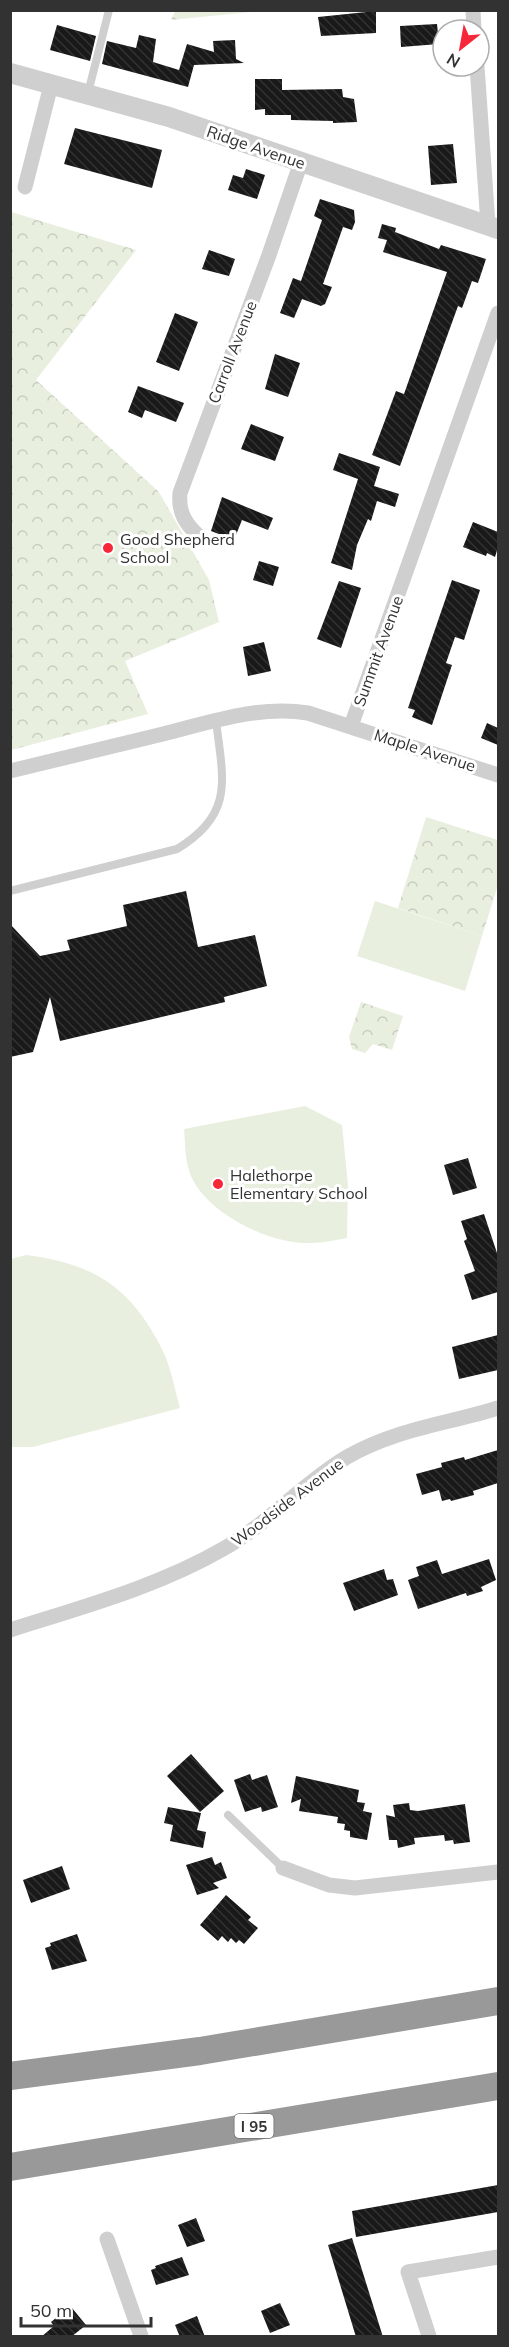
<svg xmlns="http://www.w3.org/2000/svg" width="509" height="2347" font-family="Mulish,sans-serif">
<style>
.grass{fill:#e8efdf}
.forest{fill:url(#forest-crowns)}
.building{fill:url(#building-back-hatch)}
.lines{fill:none;stroke-linecap:round;stroke-linejoin:round}
.service{stroke:#cfcfcf;stroke-width:8}
.minor{stroke:#cfcfcf;stroke-width:15}
.tertiary{stroke:#cfcfcf;stroke-width:20}
.motorway{stroke:#999;stroke-width:28}
.poi-dot{fill:#f62739;stroke:#fff;stroke-width:2}
.labels{text-anchor:middle;dominant-baseline:central;stroke-width:6;stroke-linejoin:round;paint-order:stroke}
.shield{fill:#fff;stroke:#707070;stroke-width:1.5}
.shield-label{font-size:15px;font-weight:bold;fill:#323232}
.street-label{font-size:16px;fill:#323232;stroke:#fff}
.poi-label{font-size:16px;fill:#323232;stroke:#fff;text-anchor:start}
</style>
<defs>
<pattern id="forest-crowns" width="20" height="18" patternUnits="userSpaceOnUse" patternTransform="scale(1.5)"><rect width="20" height="18" fill="#e8efdf"/><path d="M2 6a3 3 0 1 1 6 0M12 15a3 3 0 1 1 6 0" fill="none" stroke="#c7cdc0"/></pattern>
<pattern id="building-back-hatch" width="6" height="6" patternUnits="userSpaceOnUse" patternTransform="scale(1.5)"><rect width="6" height="6" fill="#191919"/><path d="M-1 5l2 2M0 0l6 6M5-1l2 2" fill="none" stroke="#323232"/></pattern>
</defs>
<rect width="100%" height="100%" fill="#fff"/>
<path class="grass" d="M375 901 482 936 465 991 357 956Z
M305 1106 342 1125 348 1185 347 1238C335 1240 323 1243 311 1243 269 1245 198 1210 188 1167 185 1155 185 1141 184 1129Z
M26 1255C95 1264 131 1287 163 1351 171 1368 175 1390 180 1408L33 1447H11V1259Z"/>
<path class="forest" d="M175 11V10L261 11 171 20Z
M11 212 136 250 36 380 159 492 209 580 219 622 125 661 148 714 11 750Z
M426 817 498 840V885L482 936 398 908Z
M361 1002 403 1016 392 1050 373 1044 365 1053 352 1049 349 1037Z"/>
<path class="building" d="M376 11V33L321 36 318 17Z
M437 24 439 44 401 47 400 26Z
M57 25 96 36 90 61 50 50Z
M139 35 156 39 153 62 179 70 187 44 214 52 213 41 235 40 236 59 244 63 194 65 188 87 102 64 107 41 136 48Z
M255 79H282V90L342 89 343 97 354 99 357 122 333 123V121L291 120V115H265V109L255 110Z
M75 128 162 150 152 188 64 164Z
M453 144 457 183 431 185 428 146Z
M246 169 265 175 257 199 228 190 233 175 243 178Z
M320 199 354 210 355 222 352 230 343 227 323 284 332 287 325 304 321 306 302 299 294 318 280 313 293 278 301 281 322 220 314 216Z
M382 224 396 228 395 232 439 249 441 245 486 259 478 283 472 281 462 308 458 306 400 466 372 455 396 391 404 394 447 272 383 252 387 240 378 238Z
M209 250 235 259 229 276 202 269Z
M175 313 198 322 179 371 156 362Z
M275 354 300 363 288 397 265 389Z
M138 386 184 403 176 422 145 410 142 418 128 412Z
M251 424 284 437 275 461 241 449Z
M339 453 380 467 374 486 399 494 395 507 377 501 371 521 368 519 357 545 352 570 331 563 358 479 333 470Z
M222 497 273 518 268 530 242 520 234 540 211 531Z
M473 522 498 532V547L495 557 487 553 486 556 463 547Z
M259 561 279 567 273 586 253 580Z
M452 580 480 590 464 640 455 637 446 663 452 665 432 725 412 717 415 710 408 708Z
M339 581 361 588 341 648 317 639Z
M264 642 271 671 248 676 243 647Z
M487 723 498 728V745L481 738Z
M186 891 198 947 255 935 267 986 224 997 225 1002 60 1041 50 997 33 1052 10 1057V924L40 956 70 950 67 940 127 926 123 905Z
M468 1158 477 1188 453 1195 444 1165Z
M484 1214 498 1256V1292L472 1300 464 1275 475 1271 464 1241 467 1239 461 1221Z
M498 1335V1370L459 1379 452 1347Z
M498 1450V1483L473 1491 474 1495 451 1501 450 1499 442 1501 439 1490 422 1495 416 1474 442 1467 441 1463 464 1457 465 1460Z
M489 1559 496 1580 481 1587 483 1591 467 1596 466 1593 418 1609 408 1580 419 1576 416 1567 437 1560 442 1574Z
M384 1569 387 1580 393 1579 398 1595 354 1611 343 1583Z
M191 1754 224 1791 200 1812 167 1776Z
M250 1774 252 1780 267 1775 278 1807 262 1812 261 1807 245 1812 234 1780Z
M296 1776 359 1790 357 1802 365 1803 363 1811 372 1813 367 1840 350 1837V1831L344 1830 345 1824 337 1823 338 1817 299 1811 301 1799 291 1803Z
M409 1803 410 1810 418 1811 465 1804 470 1842 454 1844 453 1840 445 1841 444 1835 414 1838 415 1844 398 1848 397 1840H389L386 1815 395 1817 393 1805Z
M168 1807 201 1813 197 1830 206 1832 203 1848 170 1841 173 1825 164 1823Z
M212 1857 215 1865 221 1862 227 1878 213 1883 219 1888 197 1895 186 1865Z
M62 1866 70 1889 31 1903 23 1880Z
M226 1895 251 1917 248 1920 258 1928 244 1944 239 1940 236 1943 231 1938 228 1942 222 1936 218 1941 200 1925Z
M77 1934 87 1961 52 1970 45 1948 51 1946 50 1943Z
M498 2185V2212L356 2237 352 2211Z
M196 2218 205 2241 187 2247 178 2225Z
M352 2238 383 2337H356L328 2245Z
M182 2257 189 2275 156 2285 151 2270 156 2268 155 2266Z
M280 2303 290 2325 270 2333 261 2311Z
M68 2308H72L86 2325 71 2337H41L54 2326 51 2322Z
M197 2316 205 2337H180L175 2325Z"/>
<g class="lines">
<path class="service" d="M88 93 109 10
M10 891 177 849C235 814 223 779 216 721
M228 1815 283 1868"/>
<path class="minor" d="M473 10 474 30
M477 66 488 225
M25 187 51 85
M201 538C186 525 178 513 180 493L269 255 301 162
M351 726 498 313
M10 771C61 759 112 746 163 734 211 722 259 705 308 713L498 775
M10 1630C82 1607 157 1587 223 1549 268 1524 303 1483 347 1457 395 1429 447 1424 498 1408
M283 1868 329 1885 355 1888 498 1872
M107 2239 141 2336
M429 2336 408 2272 498 2257"/>
<path class="tertiary" d="M10 73 169 117 498 229"/>
<path class="motorway" d="M10 2076 200 2051 498 2001
M10 2167 498 2086"/>
</g>
<g class="poi-dot">
<circle cx="108" cy="548" r="6"/>
<circle cx="218" cy="1184" r="6"/>
</g>
<g class="labels">
<rect class="shield" x="234.5" y="2114" width="39" height="24" rx="4.5"/>
<g class="shield-label">
<text x="254" y="2126">I 95</text>
</g>
<g class="street-label">
<text transform="translate(256 147) rotate(19)">Ridge Avenue</text>
<text transform="translate(232 352) rotate(-69)">Carroll Avenue</text>
<text transform="translate(378 651) rotate(-70)">Summit Avenue</text>
<text transform="translate(425 750) rotate(18)">Maple Avenue</text>
<text transform="translate(287 1502) rotate(-37)">Woodside Avenue</text>
</g>
<g class="poi-label">
<text x="120" y="539">Good Shepherd<tspan x="120" dy="18">School</tspan></text>
<text x="230" y="1175">Halethorpe<tspan x="230" dy="18">Elementary School</tspan></text>
</g>
</g>
<rect width="509" height="2347" fill="none" stroke="#323232" stroke-width="24"/>
<g transform="translate(461 48) rotate(211)"><circle r="28" fill="#ffffff" stroke="#adadad" stroke-width="1.5"/>
<path d="M0-4.5L10 22L0 15L-10 22Z" fill="#f62739"/>
<text y="-9" font-size="16" font-weight="bold" text-anchor="middle" fill="#323232">N</text>
</g>
<path d="M21 2317v9h130v-9" fill="none" stroke="#323232" stroke-width="3"/>
<text x="30" y="2317" font-size="18" fill="#323232" stroke="#ffffff" stroke-width="4.5" paint-order="stroke">50 m</text>
</svg>
